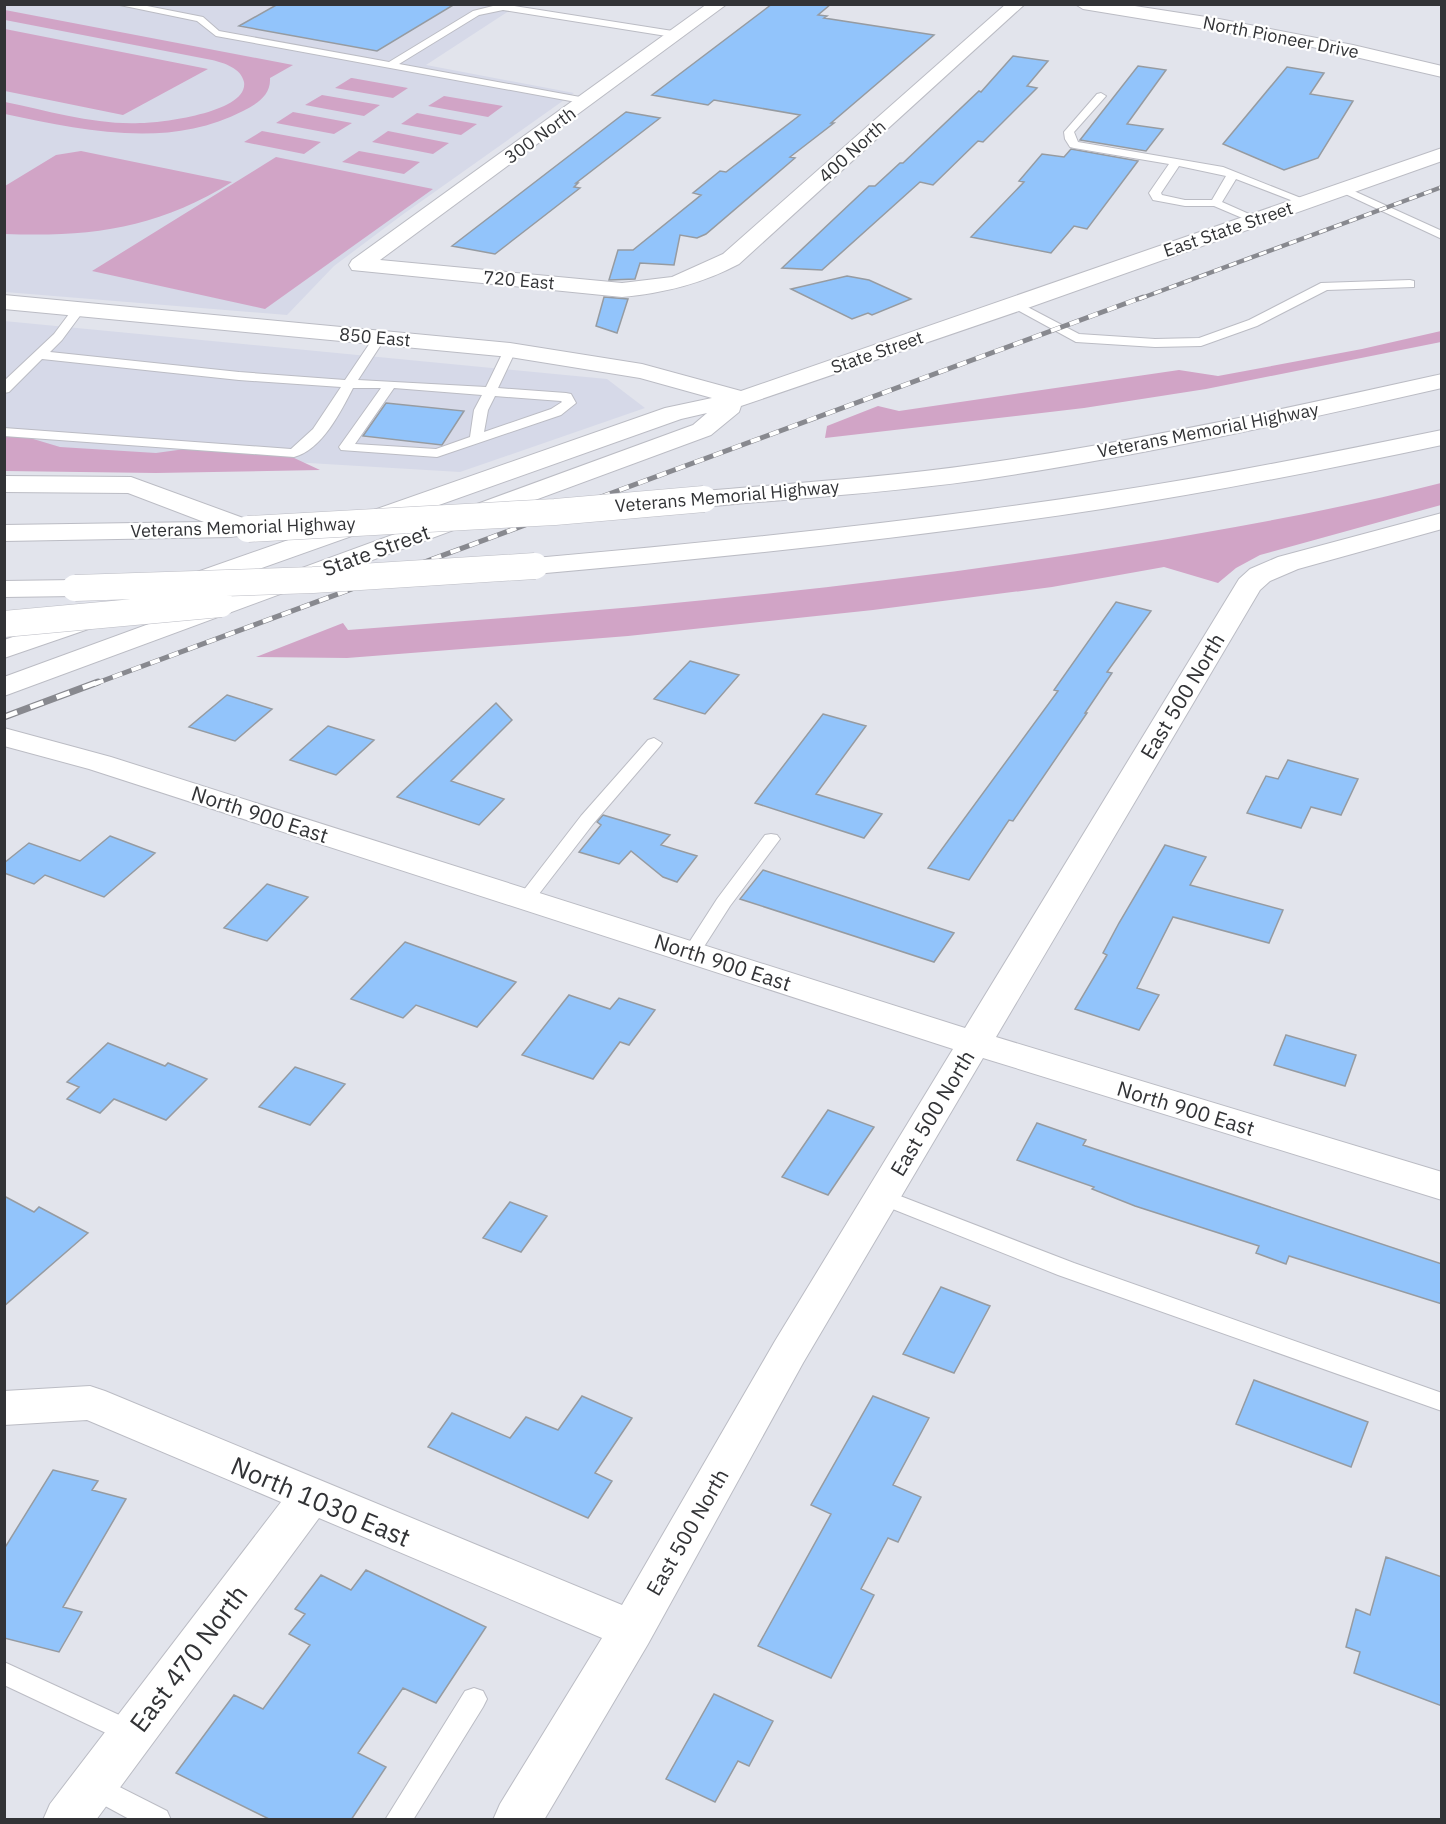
<svg xmlns="http://www.w3.org/2000/svg" width="1446" height="1824" font-family="'IBM Plex Sans',sans-serif">
<style>
.built{fill:#d6d9e8}
.green{fill:#d1a4c6}
.building{fill:#92c4fb;stroke:#969ba1;stroke-width:1.5}
.lines{fill:none;stroke-linecap:round;stroke-linejoin:round}
.lane-casing{stroke:#bbbcc4;stroke-width:2}
.street-casing{stroke:#bbbcc4;stroke-width:2}
.secondary-casing{stroke:#bbbcc4;stroke-width:2}
.highway-casing{stroke:#bbbcc4;stroke-width:2}
.lane{fill:#fff;fill-rule:evenodd}
.street{fill:#fff;fill-rule:evenodd}
.secondary{fill:#fff;fill-rule:evenodd}
.highway{fill:#fff;fill-rule:evenodd}
.rail-far2-casing{stroke:#88898f;stroke-width:4.5}
.rail-far1-casing{stroke:#88898f;stroke-width:5}
.rail-casing{stroke:#88898f;stroke-width:7}
.rail-far2{stroke:#fff;stroke-width:3;stroke-dasharray:8;stroke-linecap:butt}
.rail-far1{stroke:#fff;stroke-width:4;stroke-dasharray:10;stroke-linecap:butt}
.rail{stroke:#fff;stroke-width:4.5;stroke-dasharray:14;stroke-linecap:butt}
.highway-bridge-casing{stroke:#bbbcc4;stroke-width:27;stroke-linecap:butt}
.highway-bridge{stroke:#fff;stroke-width:26}
.labels{text-anchor:middle;dominant-baseline:central;stroke-width:4.5;stroke-linejoin:round;paint-order:stroke}
.far-street-label{font-size:18px;fill:#323336;stroke:#fff}
.street-label{font-size:21px;fill:#323336;stroke:#fff}
.near-street-label{font-size:26px;fill:#323336;stroke:#fff}
</style>
<rect width="100%" height="100%" fill="#e2e4ec"/>
<path class="built" d="M5 5H518L426 65 574 93 402 215 334 266 287 315 5 292Z
M4 321 607 379 645 408 460 472 5 445Z"/>
<path class="green" d="M5 10 293 65 270 78C271 95 257 104 243 111 168 150 82 130 5 114V102C49 111 95 125 140 123 161 123 249 112 244 82 241 68 224 63 212 60L5 20Z
M5 29 208 69 123 115 5 91Z
M351 78H352L408 88 393 98 335 88Z
M322 95 380 105 364 116 305 105Z
M444 96 503 106 488 117 428 106Z
M293 112 352 123 334 134 276 123Z
M417 113 477 124 461 135 401 124Z
M262 131 321 142 304 154 244 142Z
M388 131 449 143 433 154 372 142Z
M81 151 232 182C156 229 92 237 5 234V186L56 155Z
M359 151 420 162 404 174 342 162Z
M276 157 433 189 265 309 92 271Z
M1441 331V342L1206 389 1084 408 825 438 827 426 878 406 899 411 1179 370 1218 376 1362 349Z
M4 436 30 438 60 447 156 453 185 449 292 457 320 470 156 473 5 471Z
M1441 483V505L1260 555 1236 568 1218 583 1164 567 1052 587 873 610 628 636 347 658 256 657 343 623 348 630C611 611 871 588 1131 545 1235 528 1339 509 1441 483Z"/>
<path class="building" d="M278 4H455L377 51 239 26Z
M772 4H831L818 15 827 16 824 18 934 35 831 123H834L790 157 795 158 706 234 697 238 680 235 674 265 640 263 635 279 609 280 618 250H633L701 195 693 193 720 171 726 172 800 115 714 100 708 105 652 95Z
M1013 56 1048 61 1027 86 1037 88 983 142 978 141 933 185 920 182 822 270 782 268 869 186H875L900 163H903L979 91 981 92Z
M1138 66 1166 70 1127 124 1163 129 1146 151 1080 140Z
M1287 67 1324 73 1310 94 1353 101 1318 158 1284 170 1223 144Z
M626 112 660 118 576 183H578L574 187 580 188 495 254 452 246Z
M1071 149 1138 161 1087 229 1074 226 1051 253 971 237 1024 182 1019 181 1042 154 1064 157Z
M847 276 869 280 911 299 872 315 868 313 852 319 791 289Z
M604 297 628 299 617 333 596 326Z
M386 403 464 411 442 445 363 436Z
M1116 602 1151 611 1107 672 1112 673 1085 713H1087L1013 821 1009 820 969 880 928 868 1058 691 1054 690Z
M690 661 739 675 705 714 654 699Z
M227 695 272 709 235 741 189 727Z
M496 703 512 720 451 781 504 799 479 825 397 797Z
M823 714 866 726 816 794 882 814 864 838 755 803Z
M328 726 374 740 336 775 290 760Z
M1288 760 1358 779 1341 815 1311 807 1301 828 1247 813 1266 776 1278 779Z
M603 815 670 835 661 845 697 856 677 882 663 877 631 851 619 864 579 852 601 825 597 822Z
M110 836 155 853 104 897 45 875 34 884 4 873V863L29 843 80 861Z
M1165 845 1206 857 1190 885 1283 910 1269 943 1173 917 1137 988 1159 995 1139 1030 1075 1009 1107 955 1103 953 1119 923Z
M763 870 843 896 954 933 934 962 740 899Z
M267 884 308 897 267 941 224 928Z
M405 942 516 982 477 1027 416 1005 403 1018 351 999Z
M569 995 610 1009 619 998 655 1010 629 1045 620 1042 593 1079 522 1055Z
M1286 1035 1356 1055 1345 1086 1274 1065Z
M108 1043 165 1066 168 1063 207 1079 166 1120 114 1099 100 1113 67 1099 79 1087 67 1082Z
M295 1067 345 1084 310 1125 259 1107Z
M828 1110 874 1127 828 1195 782 1177Z
M1037 1123 1086 1140 1083 1145 1442 1264V1304L1289 1256 1286 1264 1256 1253 1259 1246 1135 1206 1092 1189 1094 1187 1017 1160Z
M4 1196 34 1212 39 1207 88 1233 4 1306Z
M510 1202 547 1216 521 1252 483 1238Z
M941 1287 990 1306 954 1373 903 1354Z
M1254 1380 1368 1422 1351 1467 1236 1424Z
M582 1396 632 1418 595 1473 612 1481 588 1518 428 1447 452 1413 510 1438 526 1417 558 1430Z
M873 1396 929 1418 893 1485 921 1497 898 1542 888 1538 861 1589 874 1595 831 1678 758 1646 831 1514 811 1505Z
M53 1470 98 1481 92 1490 126 1499 63 1607 82 1612 59 1652 4 1638V1549Z
M1386 1557 1442 1577V1706L1354 1673 1360 1652 1346 1647 1356 1609 1370 1615Z
M366 1570 486 1627 436 1703 403 1688 358 1753 386 1767 351 1820H271L176 1773 234 1695 263 1709 310 1645 289 1634 305 1614 295 1609 321 1575 351 1590Z
M714 1694 773 1721 749 1766 738 1761 715 1802 666 1779Z"/>
<g class="lines">
<defs>
<path id="lane" d="M115 4H137L203 17 219 31 389 62 473 11 501 4 679 32 684 35 679 38 503 10 479 15 399 64 591 99V103L587 104 216 36 197 21Z
M1101 93 1106 96 1074 132 1078 142 1223 167 1311 202 1309 204H1301L1236 179 1222 202 1258 218 1260 220 1254 223 1214 206H1185L1153 200 1149 193 1169 164 1074 148 1070 147 1065 139 1064 132 1097 94ZM1179 166 1226 176 1212 200H1185L1162 195 1161 193Z
M1343 186 1442 231V239L1339 191 1337 189Z
M1410 280 1414 281V287L1327 290 1257 326 1201 346 1155 347 1076 342 1008 305 1014 301 1018 302 1079 334 1155 339 1199 338 1249 320 1321 283Z
M79 305 85 309 62 340 50 352 239 372 345 380 376 334 380 333 386 337 358 380 486 387 504 350 510 346 516 350 498 388 566 393 571 394 576 403 561 415 437 457 341 450 339 447 381 388H353C341 411 322 450 294 457L4 436V428L291 449 313 429 341 387 239 380 42 359 9 392 4 393V381L54 334 75 306ZM394 388 482 395 474 410 470 437 436 449 355 444ZM495 396 561 401 562 402 551 409 484 432 488 410Z
M654 738 662 743 660 746 593 824 532 903H520L517 899 520 895 581 816 648 740Z
M771 834 777 835 780 839 730 906 698 956H686L683 952 717 899 765 835Z
M882 1189 1074 1263 1442 1393V1411L1058 1275 875 1202 872 1197 875 1192Z
M4 1662 141 1725 145 1733 141 1741 132 1745 123 1741 4 1685Z
M474 1688 483 1691 487 1699 483 1707 413 1820H385L465 1691Z
M92 1773 167 1811 171 1820H131L83 1794 79 1785 83 1776Z"/>
<path id="street" d="M707 4H727L380 260 622 283 672 277 723 254 1006 4H1025L739 264C701 284 664 293 622 297L352 270 349 265 352 260Z
M1442 513V529L1298 569 1270 581 1260 590 996 1037 1442 1172V1200L983 1058 803 1363 648 1644 544 1820H493L500 1804 602 1638 319 1518 96 1820H43L50 1804 281 1502 87 1420 4 1425V1391L90 1386 105 1391 622 1605 775 1341 953 1049 89 769 4 746V728L111 757 965 1028 1239 579 1250 569 1278 557Z"/>
<path id="secondary" d="M1075 4H1122L1219 19 1353 45 1442 66V77L1308 46 1083 9Z
M1442 148V161L1022 310 741 406 739 412 711 435 4 696V677L693 425 707 413 681 419 197 591 187 593 177 591 173 585 177 579 665 408 712 398 640 378 510 357 4 309V295L510 343 642 364 741 391Z
M96 609 106 611 110 617 106 623 4 658V640Z"/>
<path id="highway" d="M1442 374V388C1288 423 1135 457 979 480 888 493 796 498 704 507L695 505 691 499 695 493 704 491C796 483 888 477 979 464 1135 442 1288 408 1442 374Z
M1442 430V445C1329 469 1216 491 1102 509 914 538 725 557 535 574L525 572 521 566 525 560 535 558C725 541 914 522 1102 493 1216 476 1329 453 1442 430Z
M4 476 131 477 257 523 261 529 257 535C248 537 240 535 231 537L4 541V525L204 522 128 493 4 492Z
M75 580 85 582 89 588 85 594 75 596 4 597V581Z"/>
</defs>
<use href="#lane" class="lane-casing"/>
<use href="#street" class="street-casing"/>
<use href="#secondary" class="secondary-casing"/>
<use href="#highway" class="highway-casing"/>
<use href="#lane" class="lane"/>
<use href="#street" class="street"/>
<use href="#secondary" class="secondary"/>
<use href="#highway" class="highway"/>
<defs>
<path id="rail-far2" d="M1139 299 1442 187"/>
<path id="rail-far1" d="M94 684 1143 297"/>
<path id="rail" d="M4 717 98 682"/>
</defs>
<use href="#rail-far2" class="rail-far2-casing"/>
<use href="#rail-far1" class="rail-far1-casing"/>
<use href="#rail" class="rail-casing"/>
<use href="#rail-far2" class="rail-far2"/>
<use href="#rail-far1" class="rail-far1"/>
<use href="#rail" class="rail"/>
<defs>
<path id="highway-bridge" d="M248 529 555 512 704 499
M75 588 313 580 535 566
M4 624 221 604"/>
</defs>
<use href="#highway-bridge" class="highway-bridge-casing"/>
<use href="#highway-bridge" class="highway-bridge"/>
</g>
<g class="labels">
<g class="far-street-label">
<text transform="translate(1281 37) rotate(11)">North Pioneer Drive</text>
<text transform="translate(540 135) rotate(-36)">300 North</text>
<text transform="translate(852 151) rotate(-42)">400 North</text>
<text transform="translate(1228 229) rotate(-19)">East State Street</text>
<text transform="translate(519 280) rotate(5)">720 East</text>
<text transform="translate(375 337) rotate(5)">850 East</text>
<text transform="translate(877 352) rotate(-19)">State Street</text>
<text transform="translate(1208 430) rotate(-11)">Veterans Memorial Highway</text>
<text transform="translate(727 496) rotate(-5)">Veterans Memorial Highway</text>
<text transform="translate(243 527) rotate(-2)">Veterans Memorial Highway</text>
</g>
<g class="street-label">
<text transform="translate(376 550) rotate(-20)">State Street</text>
<text transform="translate(1182 696) rotate(-59)">East 500 North</text>
<text transform="translate(260 814) rotate(18)">North 900 East</text>
<text transform="translate(723 962) rotate(18)">North 900 East</text>
<text transform="translate(1186 1108) rotate(17)">North 900 East</text>
<text transform="translate(932 1113) rotate(-59)">East 500 North</text>
<text transform="translate(687 1532) rotate(-60)">East 500 North</text>
</g>
<g class="near-street-label">
<text transform="translate(321 1501) rotate(23)">North 1030 East</text>
<text transform="translate(188 1658) rotate(-53)">East 470 North</text>
</g>
</g>
<rect width="1446" height="1824" fill="none" stroke="#323336" stroke-width="12"/>
</svg>
